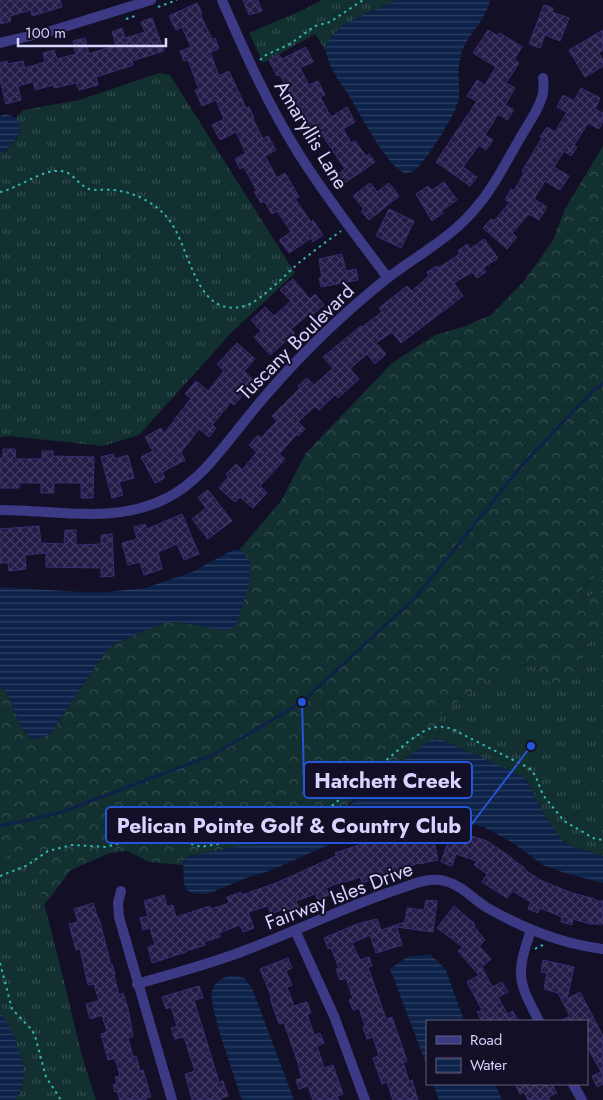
<svg xmlns="http://www.w3.org/2000/svg" width="603" height="1100" font-family="Jost,sans-serif">
<style>
.grass{fill:url(#grass-tufts)}
.forest{fill:url(#forest-crowns)}
.water{fill:url(#water-rules)}
.lines{fill:none;stroke-linecap:round;stroke-linejoin:round}
.stream{stroke:#0c2248;stroke-width:3}
.building{fill:url(#building-cross-hatch);stroke:#3b2d73}
.path{stroke:#2fb8b0;stroke-width:2;stroke-dasharray:2.5 4;stroke-linecap:butt}
.minor{stroke:#3d3a85;stroke-width:10}
.labels{text-anchor:middle;dominant-baseline:central;stroke-width:4;stroke-linejoin:round;paint-order:stroke}
.street-label{font-size:20px;fill:#d9d4ff;stroke:#130f26}
.leader{fill:none;stroke:#2655da;stroke-width:2}
.callout-dot{fill:#2655da;stroke:#130f26;stroke-width:2}
.callout{fill:#130f26;stroke:#2655da;stroke-width:2}
.callout-label{font-size:21px;text-anchor:middle;font-weight:bold;fill:#d9d4ff}
</style>
<defs>
<pattern id="grass-tufts" width="24" height="20" patternUnits="userSpaceOnUse" patternTransform="scale(1.25)"><rect width="24" height="20" fill="#12302f"/><path d="M3 7l-1-3M5 7V3M7 7l1-3M15 17l-1-3M17 17v-4M19 17l1-3" fill="none" stroke="#344d4e"/></pattern>
<pattern id="forest-crowns" width="20" height="18" patternUnits="userSpaceOnUse" patternTransform="scale(1.25)"><rect width="20" height="18" fill="#12302f"/><path d="M2 6a3 3 0 1 1 6 0M12 15a3 3 0 1 1 6 0" fill="none" stroke="#344d4e"/></pattern>
<pattern id="water-rules" width="6" height="5" patternUnits="userSpaceOnUse" patternTransform="scale(1.25)"><rect width="6" height="5" fill="#0c2248"/><path d="M0 2.5h6" fill="none" stroke="#2f4163"/></pattern>
<pattern id="building-cross-hatch" width="8" height="8" patternUnits="userSpaceOnUse" patternTransform="scale(1.25)"><rect width="8" height="8" fill="#241b47"/><path d="M0 0l8 8M0 8l8-8" fill="none" stroke="#433b63"/></pattern>
</defs>
<rect width="100%" height="100%" fill="#130f26"/>
<path class="grass" d="M322 0H396C377 11 327 23 326 51L315 34 263 63 249 33 303 10Z
M159 73 170 75 295 273 232 332 139 435 103 446 9 436 0 437V155C11 147 27 133 16 118L23 110 79 100Z
M603 574V590C596 591 591 596 584 598L581 591 589 580Z
M603 631V856L574 847 563 841 545 816 526 779 440 739 438 716 494 676 535 661 582 670 585 646Z
M29 846 60 965 82 1056 96 1100H16L22 1087 0 1013V860Z"/>
<path class="forest" d="M603 146V574L589 580 581 591 584 598C591 596 596 591 603 590V631L585 646 582 670 561 686 544 680 535 661 494 676 438 716 440 739H435L396 765 337 814 305 831 287 839 270 844 241 846 189 856 183 861V865L149 862 127 851 110 853 71 870 44 905 29 847 0 860V685L7 694 21 726 30 738 39 739 51 733 103 655 115 643 163 623 177 622 188 624 238 619 248 586 243 552 239 550 281 501 306 453 392 363 435 335 463 327 491 315 524 281 552 242 565 209Z"/>
<path class="water" d="M396 0H490C487 18 470 32 463 49 458 61 458 74 459 87 459 91 460 95 459 98 457 112 429 156 419 166 415 170 411 173 406 173 389 171 358 110 348 94 343 86 336 78 332 69 329 62 324 52 327 44 337 20 377 11 396 0Z
M6 114 16 118C27 133 11 146 0 155V116Z
M233 550H239C259 559 247 591 242 606 240 613 238 623 233 628 229 631 226 630 222 630L177 622 164 623 115 643 103 655 51 733 39 739 30 738 21 726 7 694 0 685V587L97 593 145 588 192 572Z
M440 739 518 774 526 779 545 816 563 841 574 847 603 856V883L565 873 543 865 513 843 484 827 436 815 401 818 381 824 333 843 269 871 249 877 207 894H198L189 892 186 888 184 884 183 861 189 856 241 846 270 844 287 839 305 831 337 814 349 806 367 789 426 743 430 740Z
M430 954 446 970 464 1021H427V1066L390 969 407 957Z
M233 975 244 978 252 988 294 1100H242C236 1080 208 1007 212 991 214 982 225 976 233 975Z
M0 1013C11 1021 25 1064 24 1078 23 1085 19 1093 16 1100H0Z
M433 1084H495L502 1100H439Z"/>
<g class="lines">
<path class="stream" d="M0 826 59 813 215 754 302 702 416 597 523 464 594 390 603 384"/>
</g>
<path class="building" d="M0 0H60L62 7 32 16 31 10 10 16 11 21 0 24Z
M243 0H258L262 11 249 15Z
M197 3 202 13 200 14 212 39 215 38 219 49 210 52 219 76 229 71 246 108 249 107 254 118 253 119 263 139 268 136 276 150 265 156 277 178 285 173 299 197 295 199 311 222 313 220 323 235 313 242 311 238 289 253 279 240 291 232 277 211 272 214 264 201 261 203 254 192 257 191 244 167 240 169 235 159 246 153 236 132 220 140 212 125 224 119 216 100 202 106 195 90 199 89 188 60 184 61 180 51 191 47 182 27 176 30 169 16Z
M544 5 553 8 552 12 569 18 560 41 545 35 540 48 529 44Z
M152 18 164 51 132 61 133 65 96 77 98 85 79 90 76 83 54 88 53 85 35 90 33 82 18 86 21 100 6 104 0 79V63L7 61 8 64 23 61 25 68 45 62 43 53 54 50 57 59 76 54 73 41 85 38 89 54 116 45 112 32 122 28 125 38 145 32 141 22Z
M488 30 498 36 500 33 522 47 514 59 519 63 506 83 515 88 505 105 514 110 507 120 498 114 485 135 493 140 486 150 479 145 463 167 477 177 470 186 436 162 477 101 467 96 477 80 485 85 496 67 473 53Z
M603 30V50L599 53 603 60V66L585 77 569 50Z
M306 47 313 62 300 68 309 85 318 81 325 95 320 97 331 117 347 107 355 122 343 129 351 143 355 141 366 156 369 154 375 162 339 187 333 178 345 169 323 136 318 140 299 105 297 106 280 75 277 76 269 60 279 55 282 59Z
M581 88 600 98 595 109 603 113V121L599 129 588 123 574 145 577 147 571 156 564 151 554 167 569 176 560 190 545 181 534 199 547 207 539 220 529 214 512 233 517 237 507 249 483 228 491 219 494 221 510 202 505 200 511 189 514 191 524 173 522 171 542 138 540 137 547 127 555 132 567 112 557 107 563 95 574 101Z
M444 182 457 200 441 211 443 213 432 221 416 194 428 186 432 190Z
M370 183 377 192 389 183 399 196 369 220 361 211 364 209 353 196Z
M389 209 414 221 401 248 376 236Z
M484 239 498 258 483 268 486 272 477 278 472 272 454 283 463 296 401 343 392 332 376 343 386 354 375 364 367 354 350 369 359 379 338 398 335 395 319 410 315 406 298 422 305 429 298 436 297 434 279 454 285 459 260 486 267 493 253 508 240 497 235 502 219 488 229 476 226 474 236 464 242 470 257 452 249 445 258 435 261 438 277 421 272 416 300 388 298 386 307 378 314 385 333 368 323 357 361 326 362 327 382 312 379 308 407 286 412 291 429 276 427 272 437 266 438 268 460 254 458 251 467 244 470 249Z
M342 254 346 271 356 269 358 280 321 287 319 278H322L319 259Z
M293 279 310 299 315 294 324 305 311 316 309 314 291 329 295 333 270 355 254 337 261 331 251 320 265 307 274 316 291 301 280 290Z
M237 343 255 359 244 371 255 382 234 405 231 402 212 425 216 428 209 437 199 429 181 452 185 460 162 472 165 478 155 483 141 457 153 451 145 437 161 428 164 434 191 398 185 394 196 381 208 391 224 371 217 364Z
M3 449H15L16 459H42V451H53V456L94 457 93 498H81V483H54V493H41V483H19V488H0V458H3Z
M113 454 115 459 128 455 134 478 119 482 123 495 112 498 101 457Z
M208 490 232 521 208 539 192 519 206 508 198 497Z
M182 514 199 554 184 560 177 544 158 552 162 569 144 575 140 562 128 565 122 543 137 539 134 527 145 524 147 529Z
M39 526 41 543 64 544 65 530H76V545L101 544V535L112 534 114 576 101 577V568L46 567V553L25 555 26 569 9 571 8 563H0V529Z
M430 822 438 860 419 864V863L362 883 360 877 345 882 344 881 326 888 329 895 318 900 315 894 296 901 299 908 289 912 287 908 271 914 268 906 248 912 254 928 243 932 240 925 219 933 220 937 204 942 205 945 186 951V952L152 963 148 947 155 945 150 928 143 930 140 918 148 916 144 901 164 895 167 907 173 905 176 917 210 906 211 909 229 903 227 897 241 892 242 895 276 883 336 856 335 853 383 837 385 843 406 835 405 828Z
M452 830 487 841 512 858V859L525 868 524 869 540 880 572 893 595 899V901H603V924H591L573 919 572 925 561 922 562 917 540 908 538 913 528 909 531 902 512 891 507 898 482 882 487 874 474 865 477 861 456 854 452 866 441 862Z
M426 900 437 901 433 932 397 927 402 945 376 953 370 935 352 943 360 960 369 957 372 966 368 967 386 1019 392 1017 407 1061 403 1062 409 1081 412 1080 418 1100H393L387 1082 382 1084 373 1058 379 1056 373 1037 367 1039 363 1027 365 1026 359 1008 353 1010 349 1000 353 998 346 978 340 980 336 969 339 968 331 948 328 949 324 938 357 924 377 919 381 930 405 922 407 908 424 910Z
M93 903 98 919 99 918 111 965 112 964 115 975H114L119 995 123 993 128 1008 133 1036 128 1038 133 1057 136 1056 140 1071 143 1070 151 1097 145 1098 146 1100H120L117 1091 115 1092 113 1085 117 1083 115 1077 120 1076 115 1058 108 1060 101 1034 107 1032 102 1015 90 1019 86 1004 99 1001 94 984 88 985 80 949 76 950 69 924 78 922 74 909Z
M454 906 475 924 474 926 485 940 479 946 491 959 482 967 492 987 502 982 508 992 498 997 507 1014 513 1011 518 1021H482L477 1012 482 1010 467 982 479 975 458 951 463 947 437 928Z
M288 958 292 968 286 971 292 985 287 987 294 1006 307 1002 311 1013 307 1014 314 1035 320 1033 324 1043 317 1046 324 1068 333 1065 343 1094 337 1096 339 1100H313L308 1086 299 1089 296 1080 302 1078 297 1060 284 1023 279 1024 270 998H272L260 969Z
M543 960 574 967 567 999 580 992 603 1036V1084L597 1087 592 1076 601 1072 587 1046V1021H560L570 1016 558 993 544 989 547 973 541 972Z
M199 986 203 998 194 1000 219 1082 223 1081 228 1096 221 1098V1100H192L185 1074 195 1071 184 1037 175 1039 171 1028 177 1026 171 1007 166 1009 162 997Z
M515 1084H552L557 1093 548 1097 550 1100H528L524 1092 520 1094Z"/>
<g class="lines">
<path class="path" d="M158 7 177 0
M126 19 138 15
M260 60 264 56 290 44 315 26 330 22 363 0
M0 192C19 188 42 169 61 171 73 172 78 185 89 189 96 191 104 189 112 190 131 191 152 201 165 215 192 243 192 320 245 306 260 302 288 272 301 261 314 251 327 241 341 231
M0 876 26 866 48 851 72 845 106 847 151 834 170 837 201 847 283 832 321 815 409 741C425 730 435 722 454 730L529 768 535 775 543 795 564 821 593 838 603 840
M535 949 540 946 544 945
M0 963 12 1009 32 1030 35 1036 46 1077 61 1100"/>
<path class="minor" d="M222 0C245 53 268 105 299 154 326 197 357 237 388 278
M0 43 51 31 151 0
M0 510C57 510 114 525 167 498 196 483 215 458 235 433 279 376 329 325 385 280 417 255 454 237 479 204 495 185 506 162 519 140 526 127 536 114 541 100 544 93 544 86 543 78
M121 891 118 903 119 917 172 1100
M295 930 334 1016 365 1100
M531 930C516 974 517 980 539 1021
M137 984C174 973 211 964 246 950 294 932 341 909 390 892 407 887 427 876 445 881 461 885 472 898 486 907 522 928 562 944 603 949
M573 1084 582 1100"/>
</g>
<g class="labels">
<g class="street-label">
<text transform="translate(311 135) rotate(59)">Amaryllis Lane</text>
<text transform="translate(296 342) rotate(-45)">Tuscany Boulevard</text>
<text transform="translate(339 896) rotate(-21)">Fairway Isles Drive</text>
</g>
</g>
<path class="leader" d="M302 702L304 780M531 746L471 825"/>
<g class="callout-dot">
<circle cx="302" cy="702" r="5"/>
<circle cx="531" cy="746" r="5"/>
</g>
<g class="callout">
<rect x="304" y="762" width="168" height="36" rx="5"/>
<rect x="106" y="807" width="365" height="36" rx="5"/>
</g>
<g class="callout-label">
<text x="388" y="788">Hatchett Creek</text>
<text x="289" y="833">Pelican Pointe Golf &amp; Country Club</text>
</g>
<rect x="426" y="1020" width="162" height="65" fill="#130f26" stroke="#625e7d"/>
<rect x="436" y="1036" width="25" height="8" fill="#3d3a85" stroke="#625e7d"/>
<text x="470" y="1045" font-size="15" fill="#d9d4ff">Road</text>
<rect x="436" y="1058" width="25" height="15" fill="url(#water-rules)" stroke="#625e7d"/>
<text x="470" y="1070" font-size="15" fill="#d9d4ff">Water</text>
<path d="M18 38v8h148v-8" fill="none" stroke="#d9d4ff" stroke-width="2.5"/>
<text x="25" y="38" font-size="15" fill="#d9d4ff" stroke="#130f26" stroke-width="4" paint-order="stroke">100 m</text>
</svg>
